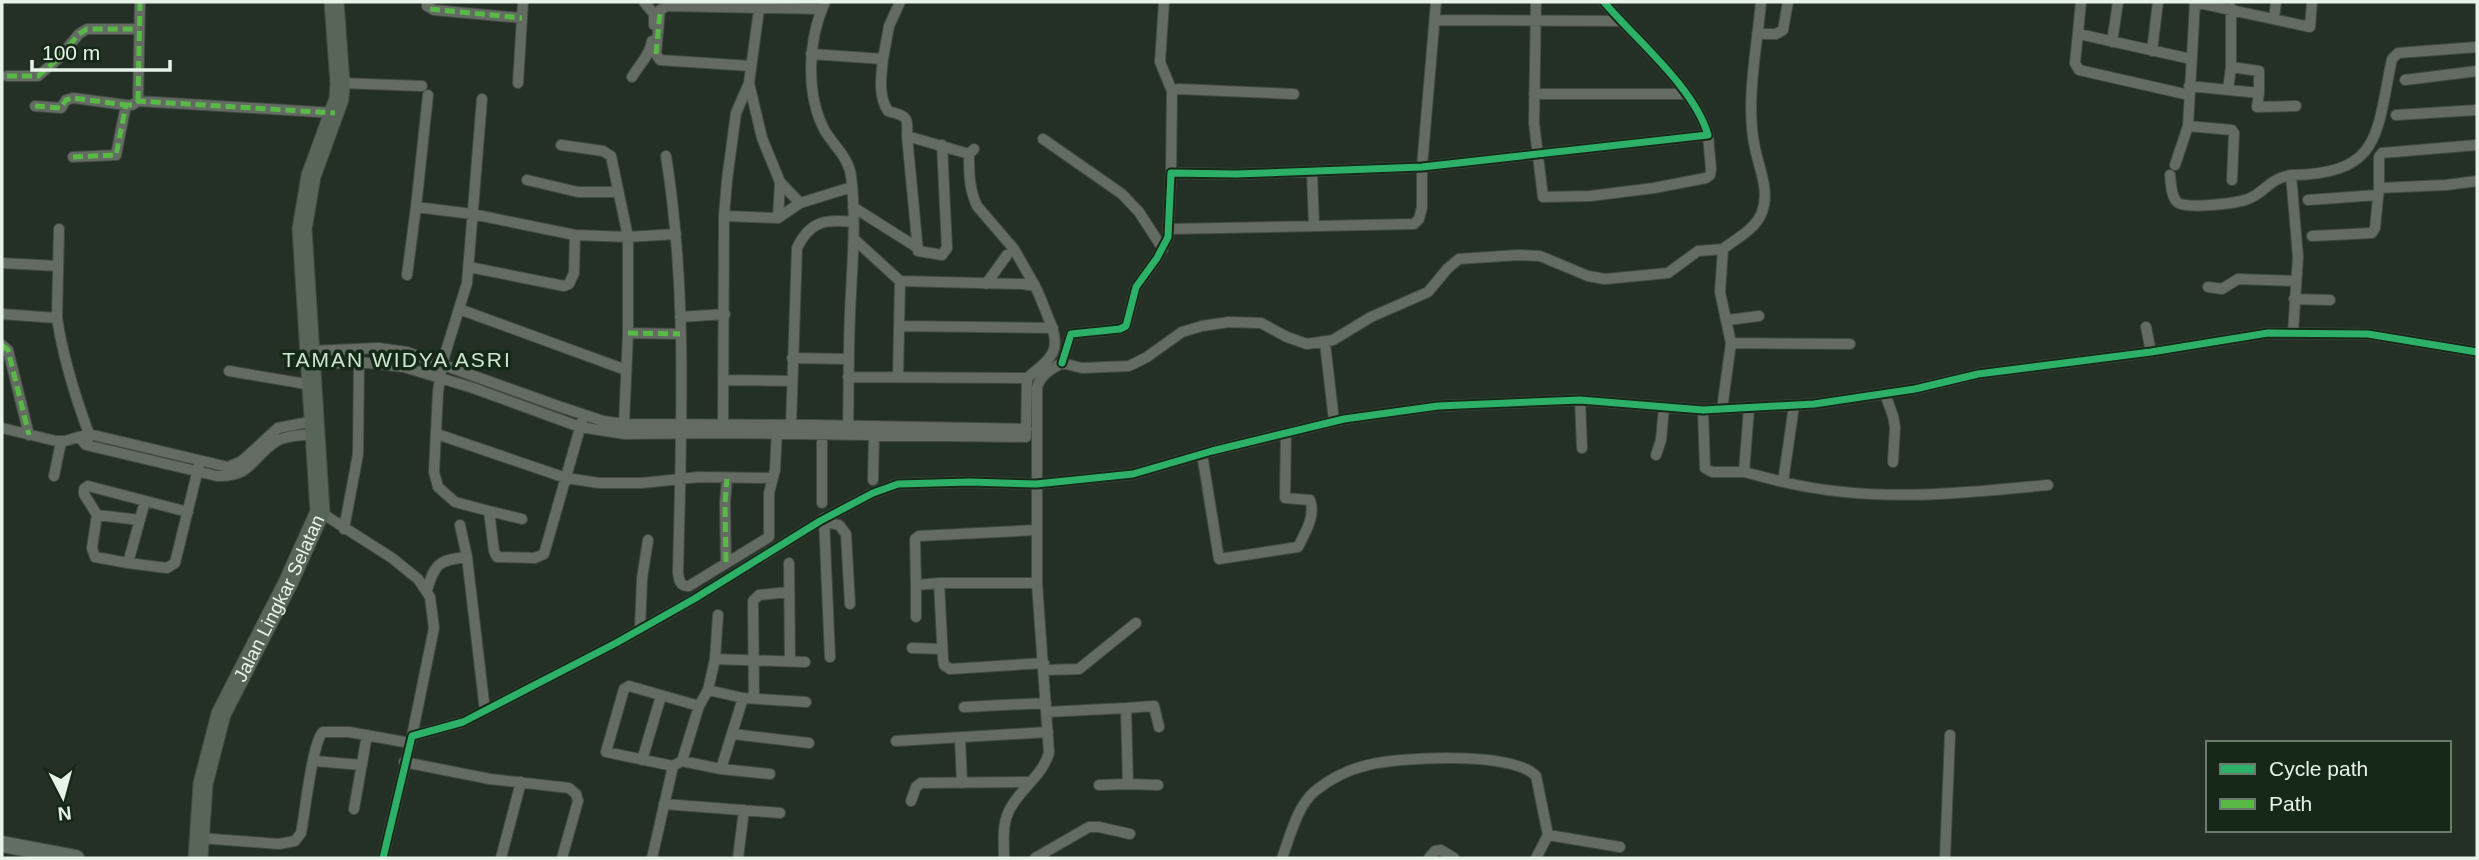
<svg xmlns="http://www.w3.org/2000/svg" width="2479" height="860" font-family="Helvetica,sans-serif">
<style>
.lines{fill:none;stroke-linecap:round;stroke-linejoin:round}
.street-casing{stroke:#414b42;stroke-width:12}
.secondary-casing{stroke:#414b42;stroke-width:18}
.highway-casing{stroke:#414b42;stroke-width:21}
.street{stroke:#636b63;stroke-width:10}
.secondary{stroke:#626d63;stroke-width:16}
.highway{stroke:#576659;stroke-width:19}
.quiet{stroke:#58b947;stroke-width:5;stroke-dasharray:10 5;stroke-linecap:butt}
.cycleway-casing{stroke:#162918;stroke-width:11}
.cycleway{stroke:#2db169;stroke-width:7}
.labels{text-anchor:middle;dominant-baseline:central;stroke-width:7;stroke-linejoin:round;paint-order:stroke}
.street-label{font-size:19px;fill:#e7f3e8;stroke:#162918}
.neighbourhood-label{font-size:21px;letter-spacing:2px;fill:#cee6cf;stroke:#162918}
</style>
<rect width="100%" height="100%" fill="#242f26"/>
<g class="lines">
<defs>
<path id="street" d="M427 2V6L434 10 522 18
M644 2 654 14V25
M825 2C808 39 805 94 825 131 834 146 849 158 851 176 856 215 853 254 851 293 848 339 849 386 848 432
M1164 2 1160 62 1172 91
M1536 2 1534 123 1543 197 1590 196 1654 188 1706 178 1710 175 1711 169 1708 135
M2081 2 2075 63 2079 70 2189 95
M2194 2 2310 27 2312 2
M2195 2 2188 126 2232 130 2234 133 2232 180
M2274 18 2276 2
M1435 20 1621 21
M1757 34H1776L1783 30 1788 2
M2079 34 2191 59
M2112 42 2118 2
M2152 51 2158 2
M811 54 883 59C881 77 878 96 888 111 907 117 908 115 907 136L969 154 974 149
M883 59 889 26 900 2
M751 66 660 60 656 54 660 10 667 6 822 9
M7 76H38L58 59 79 34 87 29H138
M632 77C639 65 650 55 652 41
M2405 80 2477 71
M340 83 422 86
M518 83 523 2
M749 83 762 138 780 182 800 203
M2189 86 2259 93V71L2231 67
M2228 90 2231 67V8
M2259 93 2257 107 2296 106
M1534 94H1687
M482 99 467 283 442 364 438 392 434 472 438 487 455 502 489 511 494 551 497 557 535 558 544 554 582 421
M138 101 140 2
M35 106 61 108 66 100 73 98 126 105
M2396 115 2477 110
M907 136 918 251 942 255 947 248 942 145
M1043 139 1122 194 1139 212 1163 249
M561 145 603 151 611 156 628 237V333L624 424
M969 154C969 172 969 189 977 206L1014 249 1035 286
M666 156C688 293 681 435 678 573 679 580 680 587 689 586L769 537V493L775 470 777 429
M73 157 116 155 126 105H132L138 101 335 113
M2175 165 2188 126
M1312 172 1314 225
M1171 173 1172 91 1178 89 1294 94
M2170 175C2171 184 2171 196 2177 202 2185 210 2237 203 2248 199 2265 193 2268 179 2291 175L2298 257 2293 333
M2291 175C2382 174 2376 134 2392 59L2398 53 2477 47
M527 180 578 192H617
M2379 188V157L2382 153 2477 145
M2308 200 2377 195
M416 207 428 95
M853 207 918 248
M724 216 778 218 800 203 852 187
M778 218 780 182
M1170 229 1414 224 1419 219 1422 207V167L1436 2
M2312 236 2372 233 2375 228 2379 188 2446 185 2477 181
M854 239 900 281
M2 263 58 266
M469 267 564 286 569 284 574 273 575 235
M407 275 416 207 472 214 575 235 628 237 676 234
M986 284 1007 255
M2208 287 2222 289 2238 279 2295 281
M2294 299 2330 300
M459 309 626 370
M2 314 57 318 59 229
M680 317 725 314
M57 318C63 358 75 396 89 434L88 439
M1728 320 1759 316
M899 326 1053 328
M2146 327 2151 352
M628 333 680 334
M1325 343 1334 421
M1731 343 1850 344
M2 345 8 350 29 435
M310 351 378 348 407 352 558 406 603 421 624 424 814 425 1027 429
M792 358 848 359
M1062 363 1071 334 1120 329 1126 326 1136 287 1157 258 1168 237 1171 173 1236 174 1422 167 1708 135C1694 87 1637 41 1604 2
M311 365 359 362 404 367 473 388 580 427 625 434 723 433 1026 437 1027 378 848 377
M229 371 312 385
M898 377 900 281 1023 284 1035 286C1040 296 1044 307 1048 317 1063 350 1053 357 1027 378
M724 380 792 381
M1885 394 1893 416 1895 427 1893 462
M1580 400 1582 448
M1794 406 1783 482C1873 503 1957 494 2048 485
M1749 408 1744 472 1783 482
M1722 409 1731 343 1720 292 1723 249C1737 238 1756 229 1762 212 1770 190 1759 169 1755 148 1745 104 1757 47 1761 2
M1703 410 1705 468 1712 472H1744
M791 425 797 248C810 221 825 219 853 222
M2 428 56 441H65L89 434 228 467 242 461 278 428 314 421
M723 428 724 216 727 180 736 113 749 83 760 2
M437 434 566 478 599 483H642L699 477 772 478
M79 437 86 445 217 476C253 477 251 457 277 441 287 435 304 435 315 434
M1202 454 1219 559 1298 547C1305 533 1316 516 1310 500L1285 498 1286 433
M1656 455 1661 440 1664 407
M54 476 61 442
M873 480 874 436
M145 501 128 563 167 568 175 563 199 465
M822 503V435
M489 511 522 519
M320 512 392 558 418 579 430 597 434 628 412 736
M97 515 92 548 95 557 128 563
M824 518 830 657
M140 520 97 515 84 494V489L88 486 188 512
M826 522 839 525 846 534 850 604
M344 529 358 454 359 362
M467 557 485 711
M726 562 725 503 727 479
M789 563 790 661
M1037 583H939L943 659 944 665 950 669 1044 663
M916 585 915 539 919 536 1036 530
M427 590C435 563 439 560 467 557L460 525
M916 617V585L939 583
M640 629 642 579 648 540
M912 648 942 649
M715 659 805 662
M1045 670 1079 669 1136 623
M708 690 715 659 718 615
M754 698 753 601 759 595 789 592
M964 707 1046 703
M1126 708 1154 706 1159 727
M1047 712 1126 708 1128 784 1099 785
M733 734 809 743
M960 738 962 783
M896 741 1048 732
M642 760 661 696
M314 761 362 765
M682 761 721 769 770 774
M404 762 490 779 569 788 576 794 578 801 562 858
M673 766 606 752 624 689 629 686 699 706
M721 769 743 698
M1128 784 1158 785
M911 801 916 787 921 783 1029 782
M664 804 780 813
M354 809 367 735
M1548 835 1620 847
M200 838 279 844 295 841 301 833C305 814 312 742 323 732H349L410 743
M383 858 412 736 463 722 616 643 694 599 820 521 873 493 898 484 970 482 1036 484 1133 474 1212 451 1344 419 1438 406 1580 400 1703 410 1814 404 1915 389 1978 374 2151 352 2268 333 2368 334 2477 352
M501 858 521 782
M652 858 673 766 682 761 699 706 708 690 743 698 806 702
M738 858 744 810
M1004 858C1004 844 1002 827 1008 813 1017 791 1042 777 1049 753L1037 583V388C1040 375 1051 369 1062 363L1082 368 1129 366 1147 357 1182 332 1202 326 1229 322 1261 323 1287 337 1307 344 1333 340 1371 317 1428 292 1448 268 1459 259 1518 255 1540 256 1588 276 1605 279 1668 273 1698 251 1723 249
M1035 858 1089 827H1099L1130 834
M1282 858C1290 837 1297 806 1315 791 1330 779 1350 769 1368 765 1401 757 1513 751 1536 776L1548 835 1536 858
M1429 858 1435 851 1441 850 1454 858
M1945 858 1950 735"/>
<path id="secondary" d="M2 844 76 858"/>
<g id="highway">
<path id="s1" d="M198 858 203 784 221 714 288 583 320 512 302 229 311 176 339 99 340 83 334 2"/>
</g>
</defs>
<use href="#street" class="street-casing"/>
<use href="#secondary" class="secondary-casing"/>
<use href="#highway" class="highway-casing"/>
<use href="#street" class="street"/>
<use href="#secondary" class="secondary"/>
<use href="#highway" class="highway"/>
<path class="quiet" d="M430 9 522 18
M656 54 660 12
M7 76H38L58 59 79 34 87 29H138
M138 101 140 2
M35 106 61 108 66 100 73 98 126 105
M73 157 116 155 126 105H132L138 101 335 113
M628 333 680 334
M2 345 8 350 29 435
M726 562 725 503 727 479"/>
<defs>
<path id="cycleway" d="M1062 363 1071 334 1120 329 1126 326 1136 287 1157 258 1168 237 1171 173 1236 174 1422 167 1708 135C1694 87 1637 41 1604 2
M383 858 412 736 463 722 616 643 694 599 820 521 873 493 898 484 970 482 1036 484 1133 474 1212 451 1344 419 1438 406 1580 400 1703 410 1814 404 1915 389 1978 374 2151 352 2268 333 2368 334 2477 352"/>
</defs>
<use href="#cycleway" class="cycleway-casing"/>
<use href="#cycleway" class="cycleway"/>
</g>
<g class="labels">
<g class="street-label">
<text stroke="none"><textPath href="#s1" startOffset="276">Jalan Lingkar Selatan</textPath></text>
</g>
<g class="neighbourhood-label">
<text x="397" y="359">TAMAN WIDYA ASRI</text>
</g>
</g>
<rect width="2479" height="860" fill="none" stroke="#e7f3e8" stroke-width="7"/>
<rect x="2206" y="741" width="245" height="91" fill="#162918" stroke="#6a7a6b" stroke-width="2"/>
<rect x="2220" y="764" width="35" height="10" fill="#2db169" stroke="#6a7a6b" stroke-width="2"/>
<text x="2269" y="776" font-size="21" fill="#e7f3e8">Cycle path</text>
<rect x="2220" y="799" width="35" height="10" fill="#58b947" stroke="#6a7a6b" stroke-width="2"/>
<text x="2269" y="811" font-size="21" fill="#e7f3e8">Path</text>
<g transform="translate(63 797) rotate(174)" stroke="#162918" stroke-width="5" paint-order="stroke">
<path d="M0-5L12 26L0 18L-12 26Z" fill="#e7f3e8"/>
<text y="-10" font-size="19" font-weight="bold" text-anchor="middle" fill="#e7f3e8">N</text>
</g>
<path d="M32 60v10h138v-10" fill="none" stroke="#e7f3e8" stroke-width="3.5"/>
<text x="42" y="60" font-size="21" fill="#e7f3e8" stroke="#162918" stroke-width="5" paint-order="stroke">100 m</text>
</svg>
